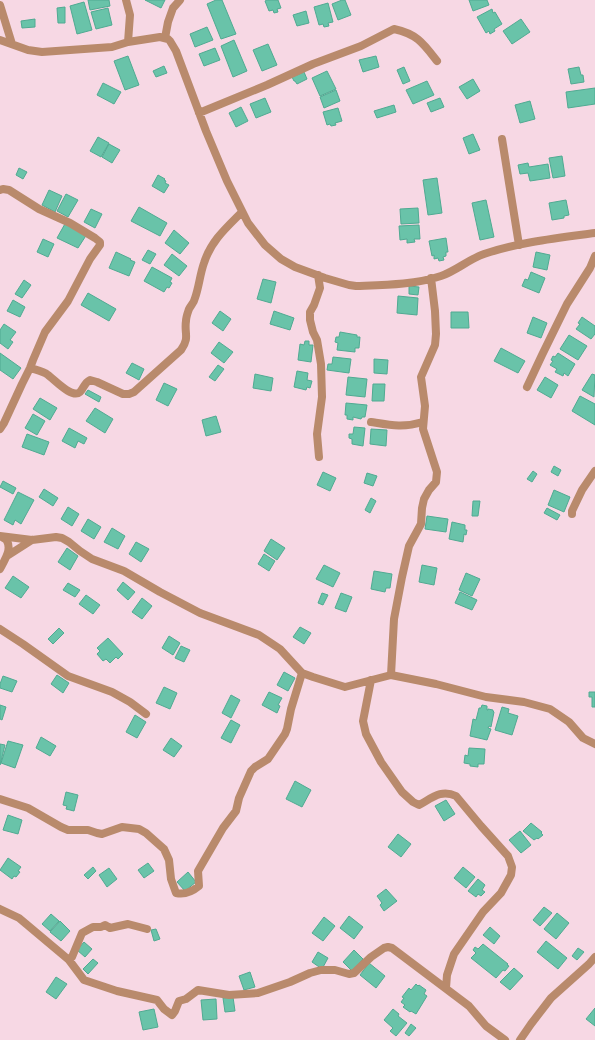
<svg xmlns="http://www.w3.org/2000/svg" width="595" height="1040" font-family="Manrope,sans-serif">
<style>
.building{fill:#69c3a9;stroke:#50aa92}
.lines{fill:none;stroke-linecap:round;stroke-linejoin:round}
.street{stroke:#b98a6c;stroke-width:8}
</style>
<rect width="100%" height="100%" fill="#f7d8e4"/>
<path class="building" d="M88 0H109L110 6 90 10Z
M145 0H165L161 8Z
M216 0H222L236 34 221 39 207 4Z
M267 0H278L281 8 277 9 278 12 274 13 273 10 269 11 265 1Z
M342 0H345L351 15 338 20 332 4Z
M469 0H487L489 5 473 11Z
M84 2 92 30 77 34 70 6Z
M328 3 333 22 328 23 329 26 324 27 323 24 319 25 314 7Z
M65 7V23H58L57 8Z
M108 8 112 25 96 29 91 12Z
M492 9 493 13 495 12 502 24 494 29 495 31 490 34 489 31 486 33 477 17Z
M306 11 309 23 297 26 293 15Z
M35 19V27L22 28 21 21Z
M521 19 530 32 512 44 503 31Z
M207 27 213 40 195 47 190 34Z
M234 40 247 71 233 77 221 46Z
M268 44 277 65 262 71 253 50Z
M215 48 220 60 204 66 199 54Z
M128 56 139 85 125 90 114 61Z
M376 56 379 67 363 72 359 60Z
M164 66 167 73 156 77 153 71Z
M404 67 410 81 403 84 397 70Z
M579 67 581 75H583L584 82 571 84 568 69Z
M327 71 336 89 320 96 312 78Z
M304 72 307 79 297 84 295 81H294L292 77Z
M473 79 480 91 467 99 459 87Z
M427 81 434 95 413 104 406 90Z
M103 83 121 92 114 104 97 95Z
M595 88V104L568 108 566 92Z
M336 90 340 101 324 108 320 97Z
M265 98 271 112 256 118 250 104Z
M440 98 444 107 431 112 427 103Z
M530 101 535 119 520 123 515 105Z
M394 105 396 112 377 118 374 111Z
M241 107 248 121 236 127 229 113Z
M338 108 342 121 335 123 336 125 331 126 330 124 327 125 323 112Z
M473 134 480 150 469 154 463 138Z
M98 137 109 143 101 157 90 151Z
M109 144 120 150 112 163 102 157Z
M562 156 565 176 553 178 549 158Z
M528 163 529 167 548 164 550 178 530 181 528 173 520 174 518 165Z
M19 168 27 172 23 179 16 175Z
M158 175 165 179 164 180 166 181 165 183 169 185 164 193 152 186Z
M437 178 442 213 428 215 423 180Z
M49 190 62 196 55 212 42 205Z
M66 194 78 200 68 217 57 211Z
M486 200 494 237 480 240 472 203Z
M566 200 569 215 564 216V218L552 220 549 203Z
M139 207 167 223 160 236 131 221Z
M418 208 419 223 401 224 400 209Z
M91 209 102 214 95 228 84 222Z
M66 222 87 234 78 248 57 238Z
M419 225 420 239H414L415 242 407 243V239L400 240 399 226Z
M174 230 189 243 180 254 165 243Z
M446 238 448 252H446V256L443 257 444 260 439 261 438 258 434 259V255L432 256 429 241Z
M43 239 54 244 48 257 37 252Z
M148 250 156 254 150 264 142 260Z
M116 252 131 259 130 260 135 262 129 276 109 268Z
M536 252 550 255 547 270 533 267Z
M172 254 187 266 179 276 164 265Z
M152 267 172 278 170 282 172 283 169 288 167 287 164 292 144 281Z
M531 272 545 278 539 293 522 286 525 279 528 280Z
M263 279 276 282 271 303 257 299Z
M24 280 31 285 22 298 15 294Z
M409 286 419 287 418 295 409 294Z
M88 293 116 309 109 321 81 305Z
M398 296 418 298 417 315 397 313Z
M13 300 25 307 20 317 7 311Z
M220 311 231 319 223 331 212 323Z
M274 311 294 318 290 330 270 324Z
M451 312H468L469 328H451Z
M533 317 547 323 541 338 527 333Z
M582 317 595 326V334L591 339 576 329 580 324 578 323Z
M4 324 16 332 10 340 13 342 8 349 0 343V330Z
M340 332 357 335V337H360L359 348H355V352L337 350 338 343 335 342 336 337H339Z
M569 335 587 346 578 360 560 349Z
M305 341H309V345H313L311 362 298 360 300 344 304 345Z
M219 342 233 352 224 363 211 353Z
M501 348 525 361 518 373 494 361Z
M0 353 21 368 13 379 0 370Z
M558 353 575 364 568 376 564 373 563 376 555 372 557 369 550 365 553 361 551 360 553 356 555 357Z
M333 357 351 359 349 373 327 370 328 364H332Z
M374 359 388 360 387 374 374 373Z
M132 363 144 369 139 380 126 373Z
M218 365 224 369 215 381 209 377Z
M297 371 308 373 307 380 312 381 310 388 307 387 306 390 294 387Z
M255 374 273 378 271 391 253 388Z
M592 374 595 375 594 397 582 390Z
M348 377 367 379 365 397 346 395Z
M545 377 558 385 551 398 537 390Z
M164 383 177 389 168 406 156 400Z
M373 384H385L384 401H372Z
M88 390 101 397 99 402 85 394Z
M580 396 595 404V425L572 411Z
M40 398 57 408 50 420 33 409Z
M346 403 367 405 365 417H362L361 419 353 417V420L347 419V415H345Z
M95 408 113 419 105 433 86 421Z
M33 414 45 421 37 435 25 428Z
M216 416 221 432 206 436 202 420Z
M354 427 365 428 363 446 352 444V439L349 438V434H353Z
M69 428 87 438 84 444 78 441 75 448 62 441Z
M371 429 387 430 386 446 370 444Z
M27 434 49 442 44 455 22 447Z
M554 466 561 470 558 476 551 472Z
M533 471 537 474 532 482 527 479Z
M323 472 336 478 330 491 317 485Z
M367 473 377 476 373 486 364 483Z
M3 481 16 488 13 494 0 487Z
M44 489 58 498 53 506 39 497Z
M554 490 570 497 564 512 548 505Z
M18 492 34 500 21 524 15 520 13 525 4 520Z
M371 498 376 501 370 513 365 510Z
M473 501H480L478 516H472Z
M68 507 79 514 72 526 61 519Z
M547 508 560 515 557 520 544 513Z
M427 516 448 519 446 532 425 529Z
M88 519 101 527 94 539 81 531Z
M452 522 465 525V530H467L466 535 464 534 463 542 449 539Z
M112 528 125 536 118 549 104 542Z
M271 539 285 548 277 560 264 551Z
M136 542 149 549 141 562 129 554Z
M67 548 78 556 70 570 58 562Z
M264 554 275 561 269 571 258 564Z
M324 565 340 573 333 587 316 579Z
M422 565 437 568 434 585 419 582Z
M374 571 392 574 390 588H386L385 592 371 589Z
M466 573 480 579 472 596 459 590Z
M13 576 29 587 21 598 5 588Z
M123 582 135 592 128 600 117 590Z
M68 583 80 590 75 597 63 590Z
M460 592 477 600 472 610 455 603Z
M322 593 328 595 323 605 318 603Z
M341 593 352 597 346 612 335 608Z
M86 595 100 605 93 614 79 604Z
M142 598 152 606 142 619 132 612Z
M300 627 311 633 304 644 293 637Z
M59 628 64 633 53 644 48 639Z
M169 636 180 643 173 655 162 648Z
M108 638 123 654 118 659 116 657 110 663 106 659 103 661 97 654 100 651 97 648Z
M181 646 190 650 184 662 175 658Z
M284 672 295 678 288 691 277 685Z
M57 675 69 683 63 693 51 684Z
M3 676 17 681 12 692 0 688V684Z
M164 687 177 693 170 709 156 703Z
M269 692 282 698 278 705 280 706 277 713 262 705Z
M589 692H595V707H592V697H589Z
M231 695 240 700 231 718 222 713Z
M0 705 6 707 2 720 0 719Z
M482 705 487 706V710H488V709L493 710V711L494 712 491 727 489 726 488 728 491 729 487 740 470 736 473 719 476 720 479 708H481Z
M502 707 509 709 508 713 518 716 512 735 495 730Z
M135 715 146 722 137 738 126 732Z
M231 720 240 725 231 743 221 738Z
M41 737 56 746 50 756 36 748Z
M171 738 182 746 174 757 163 750Z
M8 741 23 745 15 768 1 763Z
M0 744 5 745 0 765Z
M469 748 485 749 484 764H478V767L470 766V764L464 763 465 755 468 756Z
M295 781 311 790 302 807 286 799Z
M66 792 78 795 74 811 66 809 67 806 63 805Z
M446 800 455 814 444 821 435 806Z
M8 815 22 820 18 834 3 830Z
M531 823 542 832 541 833 543 835 538 839 537 838 534 840 523 831Z
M520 831 531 845 521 853 509 840Z
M398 834 411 844 401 857 388 847Z
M8 858 21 867 18 871 20 872 16 877 14 876 12 879 0 870Z
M148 863 154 871 144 878 138 870Z
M93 867 96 871 88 879 84 875Z
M463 867 475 877 466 888 454 878Z
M109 868 117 879 107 887 99 875Z
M188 872 196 882 185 891 177 882Z
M478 879 485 885 482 890 485 892 481 896 478 894 476 897 468 891Z
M386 889 397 901 384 911 380 905 382 903 377 896Z
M544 907 552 913 540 926 533 920Z
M557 913 569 923 556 939 544 929Z
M51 914 59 921 50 931 42 924Z
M349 916 363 927 354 939 340 928Z
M324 917 335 926 323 941 312 933Z
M60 921 70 931 61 941 50 932Z
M490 927 500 936 494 944 483 935Z
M156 929 160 939 154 941 151 930Z
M546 941 567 958 558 969 537 952Z
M84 942 92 949 85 957 77 950Z
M483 944 508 964 507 965 509 966 505 971 503 970 496 978 471 958 476 953 473 950 475 947 478 949Z
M578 948 584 952 577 960 572 956Z
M354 950 363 959 352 971 343 962Z
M318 952 328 958 322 969 312 962Z
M93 959 98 963 88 974 83 969Z
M369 963 385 976 376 988 360 975Z
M514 968 523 976 510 990 500 982Z
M250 972 255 987 244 990 239 976Z
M56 977 67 984 56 999 46 992Z
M416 984 418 986 419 985 426 990 424 994 427 996 416 1014 411 1011 410 1012 403 1007 405 1005 401 1002 404 998 402 997 409 988 411 990Z
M233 997 235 1011 225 1012 223 998Z
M216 999 217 1019 203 1020 201 1000Z
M595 1008V1026L586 1019Z
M154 1009 158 1027 143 1030 139 1012Z
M393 1009 399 1014 398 1016 407 1023 396 1036 390 1031 393 1028 384 1020Z
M411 1024 416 1028 409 1036 405 1033Z"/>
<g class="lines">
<path class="street" d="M126 0 130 15 128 42
M0 5 12 44
M165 38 168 22 173 8 180 0
M0 40 28 50 42 52 112 47 128 42 160 37 168 39 170 41 176 51 206 131 227 181 248 223 265 245 281 259 295 267 325 278 349 285 356 286C384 285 414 285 441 276 456 271 469 259 484 254 520 242 558 238 595 233
M199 113 267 85 313 64 361 46 394 29C417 34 423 43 437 61
M502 139 519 245
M0 190 3 189 9 190 39 209 70 223 95 238 100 242V245L90 259 68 301 45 332 33 360 30 368 22 384 4 423 0 429
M318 275 320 288 314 305 310 312V320L313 332 317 340 321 364 322 397 317 434 319 457
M30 368C36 370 43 371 48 375 55 380 72 399 80 392 84 388 84 383 90 380L97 382 123 394H129L134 392 181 350C190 338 184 333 186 321 186 317 188 312 189 309 191 305 194 303 195 298 199 287 200 274 204 263 211 241 226 228 242 212
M527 387 542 355 567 304 590 268 595 256
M371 422C390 425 403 428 423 422
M572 514V511L582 490 595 471
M0 536 32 540 56 537 62 538 69 542 80 551 92 559 124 571 160 592 200 613 259 635 280 649 302 673 313 677 345 687 391 675 394 619 402 577 409 546 421 524 422 508 424 499 429 490 436 482 437 472 423 429 425 406 421 377 435 345 436 334 435 311 431 278
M7 556 32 540
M0 569C4 561 12 550 7 541 6 539 3 538 2 537
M0 629 23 644 68 676 112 692 130 702 146 714
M391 675 436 684 486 697 524 702 550 709 569 722 583 738 595 744
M371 680 363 721 366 734 381 762 402 792 413 802 419 805C432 798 441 789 456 796L481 826 508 856 512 867 511 875 501 893 483 912 454 954 447 975 446 988
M0 799 28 808 61 827 68 830H88L97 833 102 834 122 827 139 829 146 833 164 849 169 860 171 879 176 893C185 895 193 891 199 886L198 871 223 828 236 811 239 798 251 771 255 767 268 759 285 734 287 729 291 709 302 673
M0 909 19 918 69 960 84 980 117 991 157 1000 164 1009 172 1015 175 1011 179 1001 186 999 198 990 229 995 258 993 290 982 310 973 321 970H335L349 974 354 973 371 957 384 948 388 947 392 948 469 1006 486 1026 505 1040
M69 960 72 957 82 933 93 927H101L105 925 110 928 128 924 147 929
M520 1040 531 1024 551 998 589 964 595 957"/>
</g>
</svg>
